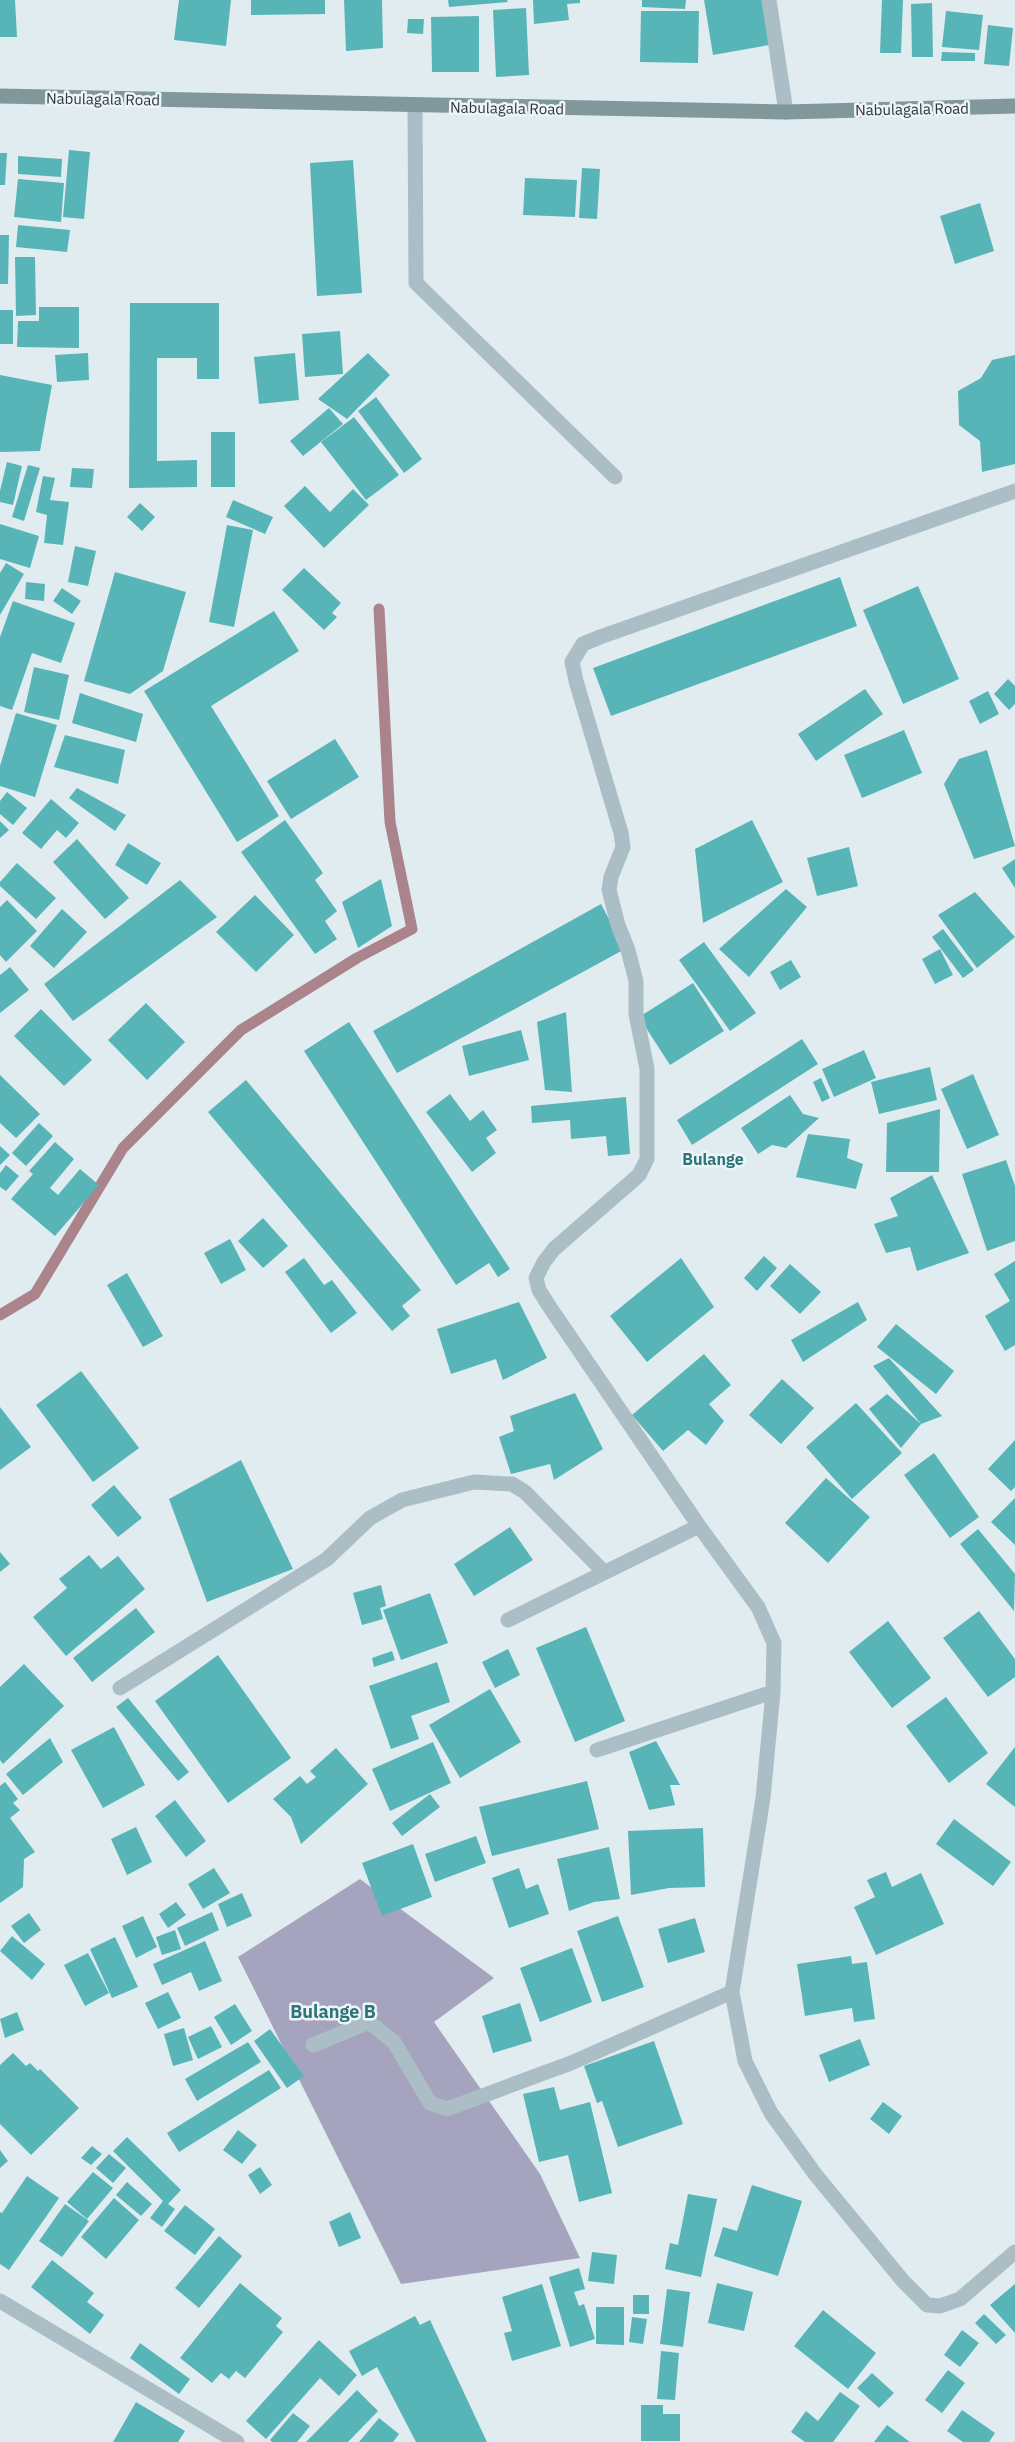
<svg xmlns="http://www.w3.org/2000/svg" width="1015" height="2442" font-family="'IBM Plex Sans',sans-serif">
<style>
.green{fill:#a6a3be}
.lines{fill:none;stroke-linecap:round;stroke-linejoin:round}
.stream{stroke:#aa848a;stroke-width:11}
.building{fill:#58b5b7}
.lane{stroke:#abbec5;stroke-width:15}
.street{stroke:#abbec5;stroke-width:15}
.secondary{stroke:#80979b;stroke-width:15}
.labels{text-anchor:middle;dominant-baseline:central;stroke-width:5;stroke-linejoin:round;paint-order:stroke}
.street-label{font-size:15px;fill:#2c3637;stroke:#edf5f9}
.neighbourhood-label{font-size:16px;font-weight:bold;fill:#2d7678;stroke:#edf5f9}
.quarter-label{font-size:18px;font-weight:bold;fill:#2d7678;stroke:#edf5f9}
</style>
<rect width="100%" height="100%" fill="#e1ecf1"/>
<path class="green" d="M360 1879 494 1978 434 2022 540 2174 580 2258 401 2284 238 1957Z"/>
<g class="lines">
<path class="stream" d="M0 1315 35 1294 123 1148 241 1030 357 958 412 929 390 822 379 609"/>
</g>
<path class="building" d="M0 0H15L17 37H0Z
M179 0H231L226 46 174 40Z
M251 0H325V14L251 15Z
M344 0H382L383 48 346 51Z
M448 0H507L508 2 449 7Z
M533 0H580V3L567 4 569 20 534 24Z
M642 0H686L685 9 642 7Z
M704 0H762L769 45 713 55Z
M882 0H903L901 53H880Z
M932 3 933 57H912L911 4Z
M526 8 529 75 496 77 493 10Z
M641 11H699L698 63 640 62Z
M946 11 983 15 979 50 942 47Z
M479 16V72H432L431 17Z
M408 19H424L423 34 407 33Z
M988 25 1013 28 1009 66 984 64Z
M942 52 975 53V61H941Z
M69 150 90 152 84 219 63 217Z
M0 153H7L5 185H0Z
M18 156 62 159 61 177 18 174Z
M353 160 362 293 317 296 310 163Z
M582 168 600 169 597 219 579 218Z
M525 178 577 180 575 217 523 215Z
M18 179 64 183 61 222 14 217Z
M980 203 994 251 955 264 940 216Z
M18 225 70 230 67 252 16 247Z
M0 235H9L8 284H0Z
M15 257H35L36 315 16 316Z
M130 303H219V379H197V358H157V461L197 460V487L129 488Z
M39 307H79V348L17 347 18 321H39Z
M0 310H13V344H0Z
M340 331 343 374 305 377 302 334Z
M88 353 89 380 57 382 55 355Z
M295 353 299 400 259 404 254 357Z
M368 353 390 375 347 419 318 399Z
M1015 355V464L982 472 980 441 959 425 958 391 981 378 992 360Z
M0 375 52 385 40 451 0 452Z
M376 397 422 459 404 473 358 411Z
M329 408 343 424 303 456 290 441Z
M354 417 399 475 366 500 321 442Z
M211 432H235V487H211Z
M7 462 22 466 13 505 0 502V491Z
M28 465 40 468 24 521 12 517Z
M72 468 94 469 92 488 70 487Z
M43 476 55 478 50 500 69 502 63 545 44 543 47 515 36 512Z
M305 486 330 512 353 489 369 505 324 548 284 506Z
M233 500 273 517 265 534 226 517Z
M140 503 155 517 142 531 127 517Z
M0 524 39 536 30 568 0 559Z
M227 525 253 530 234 627 209 622Z
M75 546 96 551 88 586 68 582Z
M6 563 24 574 0 615V573Z
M304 568 341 603 332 613 337 617 324 630 282 590Z
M115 572 186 592 163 671 130 694 84 681Z
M840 577 857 626 611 716 593 668Z
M26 582 45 584 44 601 25 599Z
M918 586 959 679 903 704 863 610Z
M62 588 81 601 72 614 53 601Z
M13 601 75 623 61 663 32 653 12 710 0 706V637Z
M274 611 299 651 211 706 279 816 237 842 144 691Z
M34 667 69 675 59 720 24 712Z
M1008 679 1015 686V704L1009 710 994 694Z
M865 689 883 714 816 761 798 734Z
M988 691 999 714 980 724 969 701Z
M80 693 143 714 136 742 72 723Z
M16 713 57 725 35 797 0 786V766Z
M904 730 922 773 862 798 844 755Z
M65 735 125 750 118 784 54 767Z
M335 739 359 777 291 819 267 781Z
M987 750 1015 846 974 859 944 784 959 759Z
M77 788 126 815 115 831 69 798Z
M7 792 27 808 13 825 0 814V801Z
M51 799 79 823 66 838 57 830 41 849 22 833Z
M285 820 323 873 315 880 337 911 325 921 337 939 315 954 241 852Z
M752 820 783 882 703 923 695 849Z
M0 821 9 830 0 838Z
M77 839 129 898 105 919 53 862Z
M128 843 161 863 147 885 115 865Z
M849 847 858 886 817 896 807 858Z
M1015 859V888L1002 868Z
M17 863 56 898 36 919 0 886V882Z
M381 879 392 926 358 948 342 902Z
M180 880 217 917 73 1021 44 984Z
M786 889 807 907 749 977 719 949Z
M975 892 1015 937 977 968 938 915Z
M255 895 294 935 256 972 216 932Z
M7 900 37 931 6 962 0 955V907Z
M601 904 625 949 397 1073 373 1031Z
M62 909 87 932 54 968 30 946Z
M943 929 974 970 963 978 932 937Z
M704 942 756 1013 730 1031 679 960Z
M940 949 953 975 935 984 922 959Z
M791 960 801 977 780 990 770 972Z
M10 967 29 990 0 1013V975Z
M693 983 724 1031 670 1065 639 1017Z
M146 1003 185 1042 147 1080 108 1040Z
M41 1009 92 1060 64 1086 14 1036Z
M566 1012 572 1092 545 1090 537 1022Z
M349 1022 510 1269 498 1277 489 1263 456 1285 304 1051Z
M521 1030 529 1060 469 1076 462 1046Z
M802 1039 818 1064 692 1145 677 1120Z
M864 1050 876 1078 834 1097 822 1069Z
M930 1067 937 1100 879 1114 871 1082Z
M973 1074 999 1135 967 1149 941 1089Z
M0 1075 40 1114 16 1138 0 1123Z
M821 1078 830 1098 822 1102 813 1082Z
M246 1080 421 1290 402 1306 410 1316 392 1331 208 1112Z
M450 1094 470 1121 483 1110 497 1130 486 1138 496 1153 472 1172 426 1112Z
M790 1095 803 1114 819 1118 786 1148 772 1145 758 1154 741 1128Z
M626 1097 630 1154 608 1156 606 1136 571 1139 570 1120 532 1123 531 1106Z
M940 1109 939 1172H886L887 1123Z
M39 1123 53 1136 26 1166 12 1153Z
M808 1134 850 1139 847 1158 863 1164 856 1189 796 1177Z
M55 1142 74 1159 50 1188 58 1195 80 1169 99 1185 55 1236 11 1199 33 1174 29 1171Z
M0 1146 10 1155 0 1165Z
M1006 1160 1015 1186V1241L987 1251 962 1174Z
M6 1165 19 1176 6 1191 0 1187V1173Z
M932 1175 969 1253 917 1271 910 1247 886 1253 874 1224 898 1216 890 1198Z
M263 1218 288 1246 263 1268 238 1241Z
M230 1239 246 1270 221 1284 204 1253Z
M764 1256 777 1268 757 1291 744 1278Z
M304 1258 324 1285 332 1280 357 1313 331 1333 285 1272Z
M681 1258 714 1307 647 1362 610 1316Z
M1015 1261V1345L1005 1351 985 1316 1010 1301 994 1274Z
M790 1264 821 1292 800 1314 770 1286Z
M127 1273 163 1336 143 1347 107 1285Z
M519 1302 547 1358 503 1380 496 1359 451 1374 437 1329Z
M858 1302 867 1320 803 1362 791 1340Z
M896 1324 954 1371 936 1394 877 1347Z
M704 1354 731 1385 709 1404 724 1421 706 1445 688 1430 663 1451 632 1415Z
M889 1358 942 1416 921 1424 873 1366Z
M81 1371 139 1448 93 1482 36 1405Z
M782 1379 814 1408 781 1444 749 1415Z
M575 1393 603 1449 554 1480 550 1464 511 1474 499 1437 514 1431 510 1416Z
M887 1394 921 1424 901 1448 869 1409Z
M856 1403 902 1453 852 1499 806 1447Z
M0 1407 31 1447 0 1470Z
M1015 1440V1487L1011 1491 988 1469Z
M934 1453 979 1517 950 1538 904 1475Z
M241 1460 293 1569 207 1602 169 1499Z
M826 1478 870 1517 828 1563 785 1523Z
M114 1485 142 1518 118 1537 91 1505Z
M1015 1498V1545L991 1522Z
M510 1527 533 1560 474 1596 454 1564Z
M978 1529 1015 1574 1014 1611 960 1544Z
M0 1552 10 1564 0 1572Z
M89 1555 101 1569 118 1556 145 1589 66 1656 33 1617 67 1588 59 1579Z
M381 1585 386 1606 380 1608 383 1619 362 1625 353 1593Z
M430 1593 448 1643 401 1660 383 1610Z
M136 1608 155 1632 92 1682 73 1658Z
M979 1611 1015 1659V1677L988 1697 943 1638Z
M888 1621 931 1678 892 1708 849 1652Z
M586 1627 625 1721 575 1742 536 1648Z
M508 1649 520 1675 495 1688 482 1662Z
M392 1651 395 1660 374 1667 372 1658Z
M218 1655 291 1758 228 1803 155 1701Z
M437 1662 450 1702 411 1716 419 1739 391 1749 369 1686Z
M24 1664 64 1706 3 1764 0 1760V1687Z
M490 1689 521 1742 460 1778 429 1725Z
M946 1697 988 1753 949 1783 906 1726Z
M128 1698 189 1772 178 1781 116 1707Z
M114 1727 145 1785 103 1808 71 1750Z
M50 1738 63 1762 23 1795 6 1774Z
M656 1741 680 1785H670L675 1805 649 1810 629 1752Z
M433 1742 451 1783 390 1811 372 1769Z
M1015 1747V1807L986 1784Z
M336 1748 368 1784 301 1844 291 1817 273 1799 300 1776 307 1784 316 1777 310 1771Z
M587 1781 599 1829 492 1856 479 1807Z
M5 1782 18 1799 13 1803 20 1810 10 1818 35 1852 24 1859 23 1887 0 1903V1786Z
M430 1794 440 1807 402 1836 392 1823Z
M175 1800 206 1841 186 1857 155 1816Z
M954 1819 1011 1862 993 1886 936 1844Z
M136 1827 152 1862 127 1875 111 1839Z
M703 1828 705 1887 669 1888 631 1895 628 1831Z
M476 1836 486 1863 435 1882 425 1854Z
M413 1844 432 1897 382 1916 362 1863Z
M609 1847 620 1899 594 1902 569 1911 557 1859Z
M214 1868 230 1893 203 1909 188 1884Z
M519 1868 526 1889 538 1884 549 1914 509 1928 492 1878Z
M886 1872 892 1887 921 1873 944 1924 876 1955 854 1907 875 1897 867 1880Z
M242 1893 252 1916 227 1927 218 1904Z
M176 1902 186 1915 168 1928 159 1914Z
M212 1912 219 1930 185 1946 177 1928Z
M29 1913 41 1930 24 1943 11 1926Z
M143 1916 157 1947 136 1958 122 1926Z
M618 1916 644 1987 602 2002 577 1931Z
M695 1918 705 1952 668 1963 658 1929Z
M175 1930 181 1949 162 1955 156 1937Z
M12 1936 45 1964 32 1980 0 1951Z
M115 1937 138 1987 112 1998 90 1949Z
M205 1941 222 1981 199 1991 191 1972 162 1985 153 1964Z
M572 1948 592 2002 540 2022 520 1968Z
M88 1953 109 1993 85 2006 64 1965Z
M851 1956 852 1964 867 1962 875 2019 854 2022 852 2008 805 2016 797 1964Z
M168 1992 181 2018 158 2029 145 2003Z
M520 2003 532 2041 493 2053 482 2016Z
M235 2004 252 2031 231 2045 214 2017Z
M17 2012 24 2030 5 2038 0 2019Z
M211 2026 222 2047 198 2059 188 2037Z
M184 2028 193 2060 173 2066 164 2034Z
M270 2029 304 2076 287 2088 254 2041Z
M860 2039 870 2065 829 2082 819 2055Z
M654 2041 683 2124 618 2147 602 2101 597 2103 584 2066Z
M248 2042 261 2062 197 2101 185 2079Z
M13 2053 26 2066 30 2063 38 2071 40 2069 79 2108 31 2155 0 2124V2065Z
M269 2070 281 2088 179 2152 167 2133Z
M554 2087 560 2110 590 2102 612 2193 579 2202 568 2155 539 2162 523 2094Z
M883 2102 902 2116 889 2134 870 2119Z
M238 2130 257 2145 242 2164 223 2150Z
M127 2137 181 2190 168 2204 175 2209 162 2227 150 2218 163 2201 113 2151Z
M92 2146 102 2154 91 2165 81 2158Z
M0 2150 8 2161 0 2168Z
M109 2154 126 2168 113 2183 96 2168Z
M260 2167 272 2185 260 2194 248 2175Z
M93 2172 113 2188 87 2219 67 2202Z
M27 2176 59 2198 9 2270 0 2264V2212L2 2213Z
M127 2182 152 2204 141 2216 116 2195Z
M752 2185 802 2201 778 2276 714 2256 723 2227 737 2231Z
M688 2194 717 2199 701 2277 665 2269 670 2243 678 2245Z
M114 2198 139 2220 106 2259 81 2237Z
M65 2204 89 2221 62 2257 39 2241Z
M185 2205 215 2229 195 2255 164 2231Z
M350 2212 361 2238 339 2247 329 2222Z
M219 2236 242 2256 199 2308 175 2288Z
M592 2252 617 2255 614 2284 588 2281Z
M52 2260 94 2293 87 2302 104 2315 90 2334 31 2287Z
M579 2268 585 2289 574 2292 579 2306 584 2304 595 2339 570 2347 549 2277Z
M240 2283 282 2318 276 2326 283 2332 245 2378 236 2371 229 2379 221 2373 212 2383 180 2358Z
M717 2283 753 2292 744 2331 708 2323Z
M542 2284 561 2346 512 2361 504 2333 512 2331 502 2297Z
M1015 2284V2333L990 2305Z
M667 2289 690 2292 683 2347 660 2344Z
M633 2295H649V2314H633Z
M596 2307H624V2345L596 2344Z
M823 2310 876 2353 848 2389 794 2346Z
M984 2314 1006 2335 996 2344 975 2323Z
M415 2316 420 2325 430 2320 487 2442H416L377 2367 362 2376 349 2351Z
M632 2317 647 2319 643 2344 629 2342Z
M962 2330 979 2343 960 2367 944 2355Z
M319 2340 357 2375 339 2396 320 2378 266 2439 246 2421Z
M140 2343 190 2379 179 2394 130 2358Z
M661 2351 679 2353 675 2400 657 2399Z
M948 2370 965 2383 942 2413 925 2400Z
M872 2373 894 2393 879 2408 857 2388Z
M357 2390 378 2411 348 2442H306Z
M840 2392 860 2406 833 2442H805L791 2432 806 2411 818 2421Z
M136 2402 185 2431 178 2442H113Z
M641 2405H663V2414H680V2441H641Z
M962 2410 995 2433 989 2442H963L947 2431Z
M293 2413 310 2426 297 2442H272L270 2440Z
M379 2418 399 2434 393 2442H359Z
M887 2425 910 2442H874Z"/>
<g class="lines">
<path class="lane" d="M415 106 416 283 615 477"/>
<path class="street" d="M769 0 786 112
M699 1526 549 1306 539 1290 536 1278 544 1262 554 1249 639 1175 647 1159V1069L636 1014V981L628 950 618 925 609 890 611 877 623 847 621 833 576 681 572 662 583 644 600 637 1015 491
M508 1620 699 1526 758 1607 774 1643 773 1692 763 1798 732 1992 745 2061 771 2113 815 2174 903 2281 927 2305 940 2306 960 2299 1015 2252
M120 1688 327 1559 370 1518 402 1500 474 1482 512 1484 525 1492 604 1572
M597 1750 773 1692
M313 2045 369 2022 394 2042 430 2103 447 2109 571 2063 732 1992
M0 2301 237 2442"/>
<path class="secondary" d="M0 96 786 112 1015 106"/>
</g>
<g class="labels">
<g class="street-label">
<text transform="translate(103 99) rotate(1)">Nabulagala Road</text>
<text transform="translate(507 108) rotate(1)">Nabulagala Road</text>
<text transform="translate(912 109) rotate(-1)">Nabulagala Road</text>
</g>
<g class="neighbourhood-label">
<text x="713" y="1159">Bulange</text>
</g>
<g class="quarter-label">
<text x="333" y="2011">Bulange B</text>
</g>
</g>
</svg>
